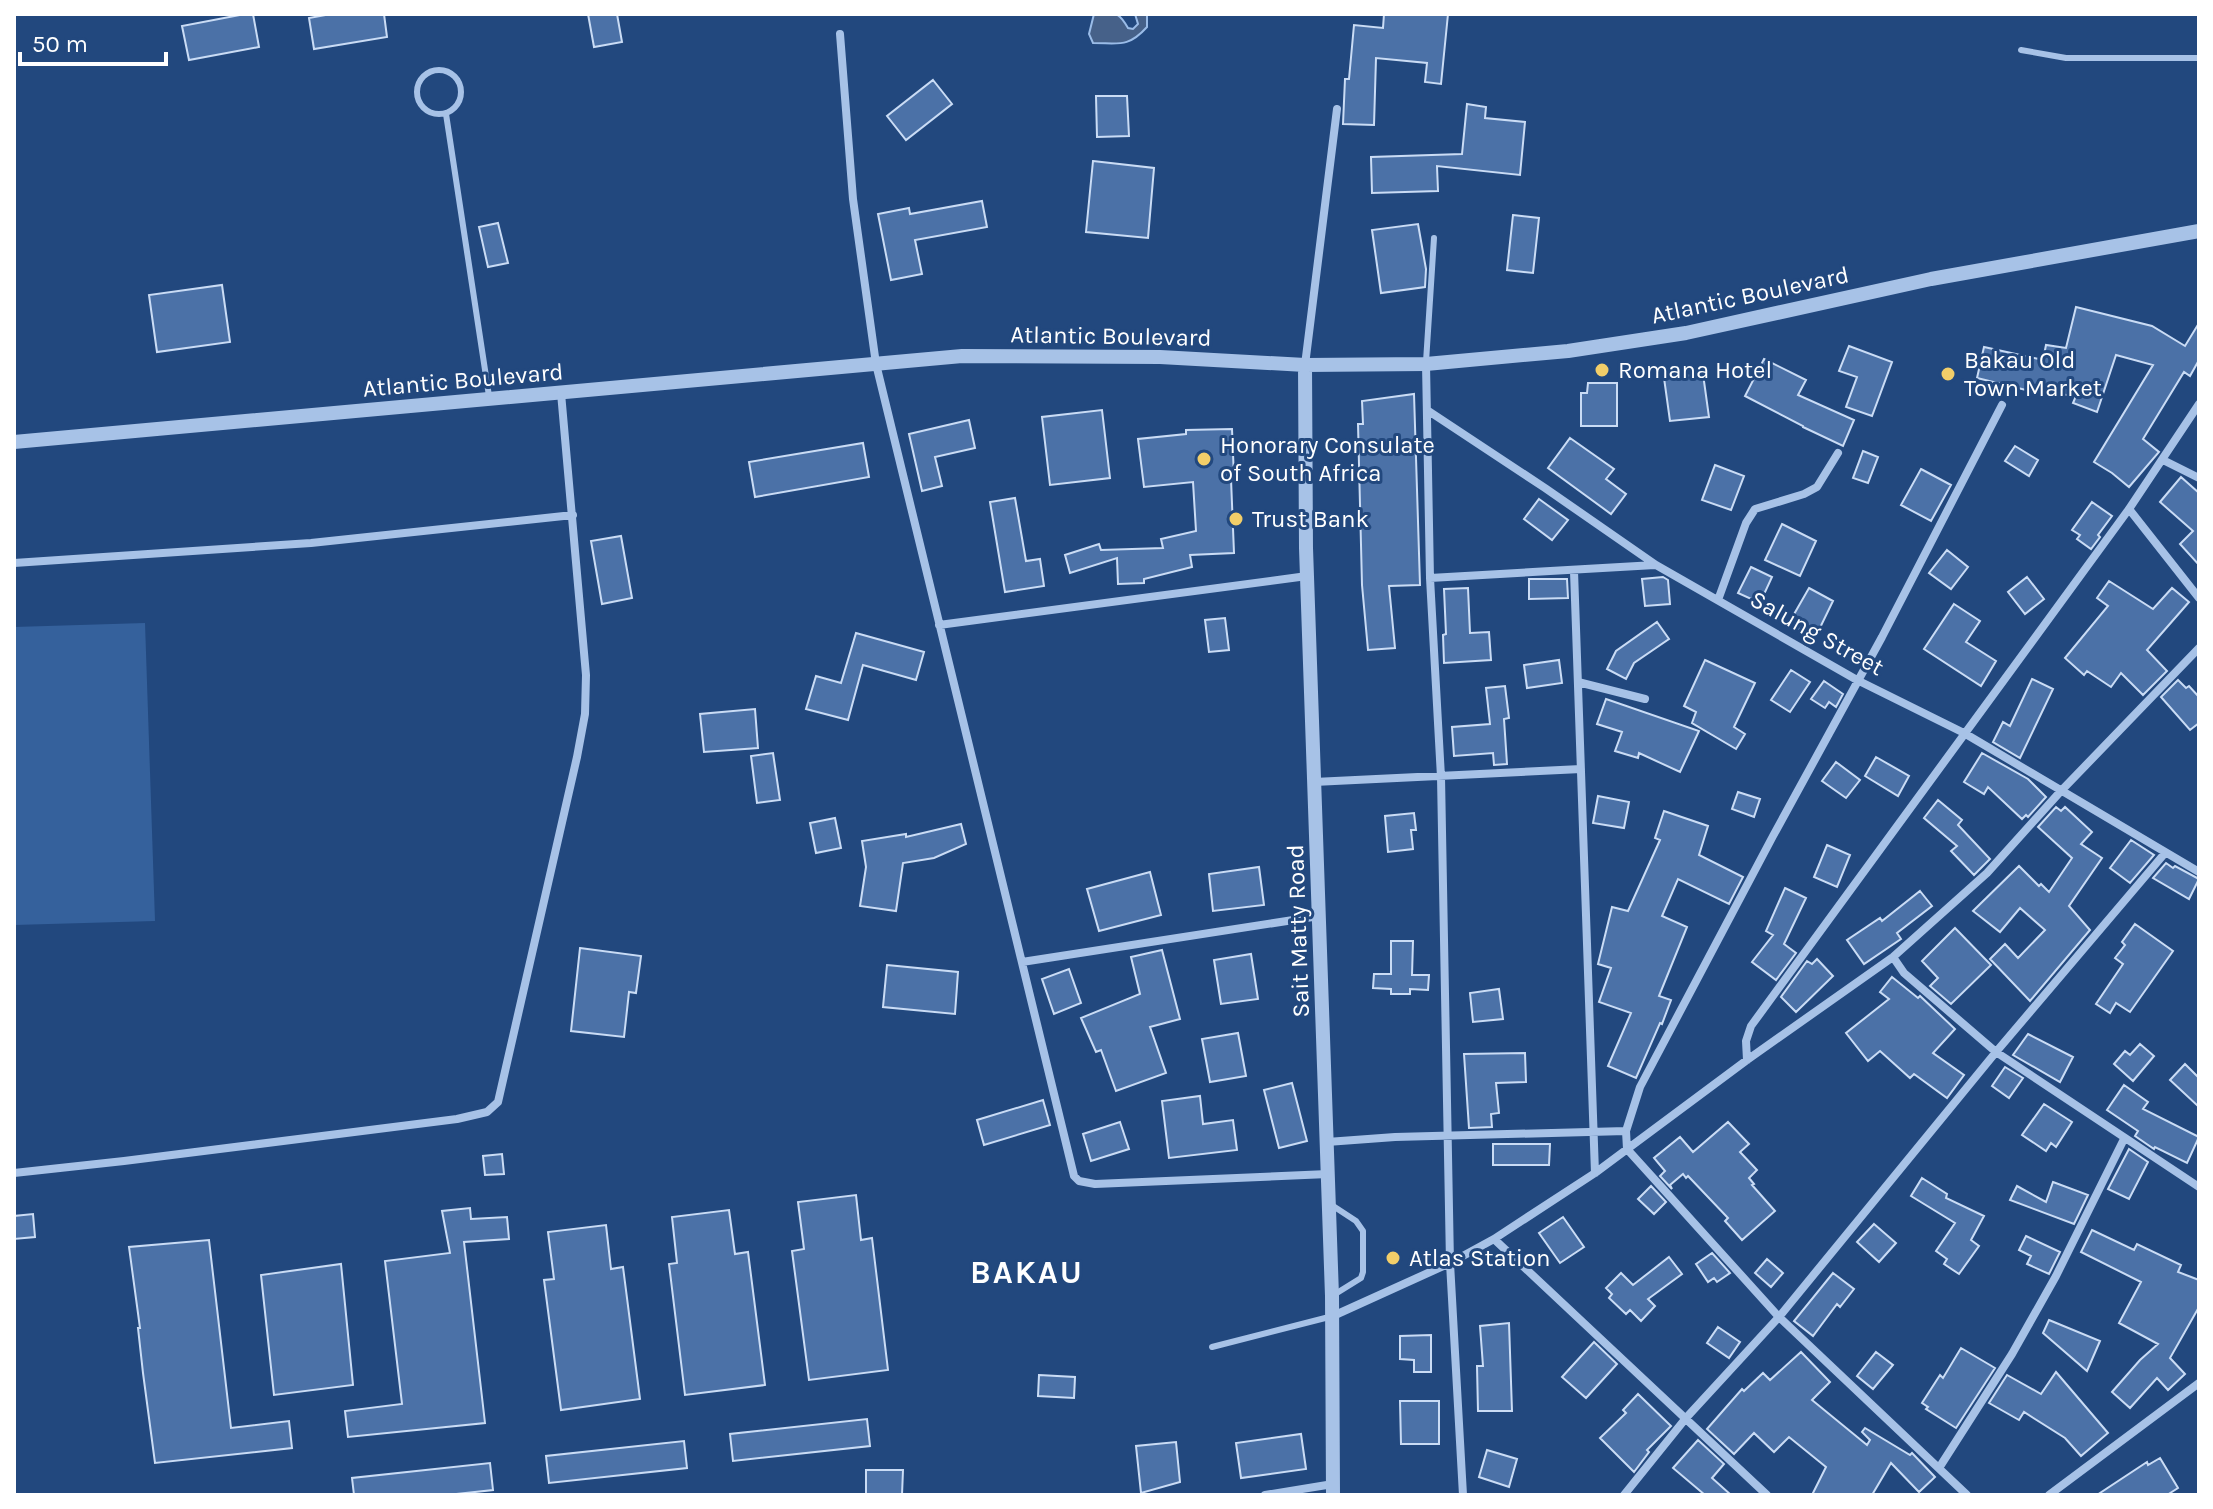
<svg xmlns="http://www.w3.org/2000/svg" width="2213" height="1509" font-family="Karla,sans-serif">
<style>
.green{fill:#35619c}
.water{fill:#466189;stroke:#9abce8;stroke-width:2}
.building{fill:#4b71a7;stroke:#cadcf5;stroke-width:2}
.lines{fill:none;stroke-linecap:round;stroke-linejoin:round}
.service{stroke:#a7c2e7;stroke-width:6}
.minor{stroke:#a7c2e7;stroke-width:8}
.tertiary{stroke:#a7c2e7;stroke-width:14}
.poi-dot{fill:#f2ce69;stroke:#22487e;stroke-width:3}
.labels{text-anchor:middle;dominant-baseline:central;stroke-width:6;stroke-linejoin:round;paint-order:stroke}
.street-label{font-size:24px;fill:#fff;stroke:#22487e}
.poi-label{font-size:24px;fill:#fff;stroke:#22487e;text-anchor:start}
.district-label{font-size:32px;font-weight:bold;letter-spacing:2px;fill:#fff;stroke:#22487e}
</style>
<rect width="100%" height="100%" fill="#22487e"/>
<path class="green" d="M145 623 155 921 14 925V627Z"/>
<path class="water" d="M1094 14C1115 14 1117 9 1128 28L1133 29 1138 24 1135 14H1147V27C1128 48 1119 43 1093 43L1089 34Z"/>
<path class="building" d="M245 14H253L259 47 189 60 182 26Z
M331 14H384L387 37 314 49 309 18Z
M588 14H617L622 42 594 47Z
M1384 14H1448L1441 84 1425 82 1427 63 1376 58 1374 125 1343 124 1345 79H1349L1354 25 1383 28Z
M933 80 952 104 906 140 887 116Z
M1096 96H1127L1129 136 1097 137Z
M1467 104 1486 107 1485 118 1525 122 1520 175 1437 166 1438 191 1372 193 1371 157 1462 154Z
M1093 161 1154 168 1148 238 1086 232Z
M982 201 987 227 915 240 922 274 891 280 878 214 909 208 910 214Z
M1513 215 1539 218 1533 273 1507 270Z
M498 223 508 263 488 267 479 227Z
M1418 224 1426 269 1425 287 1381 293 1372 230Z
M222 285 230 342 157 352 149 295Z
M2076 307 2152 326 2185 346 2199 323V360L2190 376 2184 372 2143 439 2159 452 2129 487 2112 473 2094 462 2153 365 2116 355 2097 412 2073 403 2076 396 2026 390 1977 378 1984 347 2043 360 2046 345 2066 348Z
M1849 346 1892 362 1872 416 1846 407 1857 377 1839 371Z
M1764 359 1806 380 1798 395 1854 420 1843 446 1803 427V426L1745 396Z
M1703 374 1709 417 1670 421 1664 378Z
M1588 383H1617V426H1581V393H1587Z
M1414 394 1420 585 1389 586 1395 648 1368 650 1362 585 1358 424H1363L1362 401Z
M1102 410 1110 478 1050 485 1042 417Z
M969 420 975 448 935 457 942 486 922 491 909 434Z
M1232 429 1234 478 1231 479 1234 553 1190 555 1192 567 1144 579V583L1118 584 1117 558 1070 573 1065 555 1099 544 1101 550 1163 548 1161 539 1196 531 1193 482 1144 487 1138 439 1186 434V430Z
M1570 438 1614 469 1606 479 1626 494 1611 514 1548 468Z
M863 443 869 477 755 497 749 462Z
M2015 446 2038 460 2029 476 2005 461Z
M1863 451 1878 457 1868 483 1853 478Z
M1715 465 1744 476 1731 510 1702 500Z
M1921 469 1951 485 1931 521 1901 505Z
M2181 477 2199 493V565L2180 544 2193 531 2160 502Z
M1015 498 1026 561 1040 559 1044 586 1005 592 990 502Z
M1539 499 1568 520 1552 540 1524 519Z
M2092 502 2112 516 2098 535 2100 537 2091 549 2077 539 2080 535 2072 530Z
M1782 524 1816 541 1800 576 1765 560Z
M621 536 632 598 602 604 591 541Z
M1947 550 1968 567 1951 589 1929 573Z
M1751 567 1772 577 1760 603 1738 593Z
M1663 577 1668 580 1670 604 1645 606 1642 579Z
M2027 577 2044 599 2025 614 2008 592Z
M1529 579H1567L1568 598 1529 599Z
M2109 581 2153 609 2172 588 2189 602 2147 650 2167 671 2143 695 2121 673 2111 687 2087 671 2084 675 2065 658 2108 606 2097 598Z
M1468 588 1470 633 1489 632 1491 660 1444 663 1443 635 1446 634 1444 589Z
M1809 588 1833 601 1815 638 1789 623Z
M1954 604 1980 621 1966 642 1996 661 1981 686 1924 649Z
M1225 618 1229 650 1209 652 1205 620Z
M1657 622 1669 639 1634 663 1626 679 1607 669 1616 651Z
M856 633 924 652 916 680 863 665 848 720 806 709 816 676 841 683Z
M1559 660 1562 683 1527 688 1524 665Z
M1705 660 1755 683 1734 727 1745 734 1736 749 1692 723 1696 712 1684 706Z
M1791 670 1810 682 1790 712 1771 700Z
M2032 679 2053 689 2020 758 1993 742 2003 722 2010 726Z
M2178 680 2186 688 2189 686 2199 697V723L2190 730 2161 697Z
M1824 681 1843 694 1836 707 1829 702 1825 708 1811 699Z
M1505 686 1509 718 1504 719 1507 764 1494 765 1493 753 1454 756 1452 727 1490 724 1486 688Z
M1606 699 1699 731 1680 772 1639 753 1638 758 1615 751 1622 732 1597 724Z
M755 709 758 748 704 752 700 714Z
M773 753 780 800 757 803 751 756Z
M1982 753 2028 779 2046 797 2028 817 2026 815 2022 819 1988 787 1984 794 1964 782Z
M1876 757 1909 776 1898 796 1865 776Z
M1836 762 1860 780 1846 798 1822 781Z
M1738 792 1760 799 1754 817 1732 809Z
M1598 796 1629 802 1624 828 1593 823Z
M1938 800 1962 820 1958 825 1990 859 1974 875 1951 851 1957 846 1924 818Z
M2056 807 2061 811 2065 807 2092 832 2081 844 2102 858 2069 906 2090 930 2030 1001 1990 959 2005 944 2018 958 2045 930 2020 908 2000 932 1973 911 2019 866 2039 886 2041 884 2049 892 2072 858 2038 827Z
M1664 811 1708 826 1699 855 1743 877 1729 904 1678 879 1662 916 1687 927 1659 996 1671 1000 1662 1024 1660 1023 1636 1078 1608 1066 1631 1013 1599 1002 1611 968 1598 964 1612 907 1628 911 1660 840 1655 838Z
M1414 813 1416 830H1411L1413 849 1388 852 1385 816Z
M835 818 841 848 816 853 810 823Z
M961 824 966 844 934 858 903 863 896 911 860 906 866 867 862 841 906 834V837Z
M2131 840 2154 855 2130 883 2110 868Z
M1827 845 1850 855 1837 887 1814 877Z
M2166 863 2173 868 2175 866 2199 879 2189 899 2153 878Z
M1259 867 1264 905 1213 911 1209 874Z
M1150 872 1161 915 1099 931 1087 889Z
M1785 888 1806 898 1784 944 1796 953 1776 980 1752 962 1773 935 1766 931Z
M1920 891 1932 906 1897 933 1901 939 1864 964 1847 940 1880 918 1882 921Z
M2135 924 2173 951 2130 1012 2116 1003 2110 1013 2096 1004 2123 964 2115 958 2125 945 2122 942Z
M1955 928 1991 965 1951 1004 1930 986 1938 978 1922 961Z
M1391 941H1413L1412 975H1429L1428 990 1410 989V994H1391V989L1373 988 1374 974H1391Z
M580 948 641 956 636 993 629 992 624 1037 571 1031Z
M1162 950 1180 1019 1150 1027 1166 1073 1116 1091 1101 1050 1096 1052 1081 1018 1140 994 1131 957Z
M1251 954 1258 999 1221 1004 1214 960Z
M1817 959 1833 976 1796 1012 1781 997 1807 961 1812 964Z
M887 965 958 972 955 1014 883 1007Z
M1069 969 1081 1003 1054 1014 1042 979Z
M1892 977 1918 998 1920 996 1955 1029 1933 1053 1964 1075 1947 1098 1914 1074 1910 1078 1880 1051 1868 1061 1846 1033 1889 999 1880 992Z
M1499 989 1503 1019 1473 1022 1470 993Z
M1238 1033 1246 1076 1210 1082 1202 1039Z
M2028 1034 2073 1057 2060 1082 2013 1055Z
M2140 1044 2154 1056 2133 1081 2114 1064 2125 1051 2130 1055Z
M1525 1053 1526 1082 1496 1083 1499 1113 1491 1114 1492 1127 1469 1128 1464 1054Z
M2185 1064 2199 1078V1107L2170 1080Z
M2005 1067 2023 1078 2009 1098 1992 1086Z
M1292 1083 1307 1141 1279 1148 1264 1090Z
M2124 1085 2148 1102 2143 1109 2199 1137 2187 1163 2155 1147 2154 1149 2135 1136 2138 1131 2107 1110Z
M1200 1096 1203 1124 1233 1120 1237 1150 1169 1158 1162 1101Z
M1043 1100 1050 1125 984 1145 977 1120Z
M2044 1104 2072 1122 2056 1147 2051 1143 2046 1151 2022 1135Z
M1120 1122 1129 1149 1091 1161 1083 1134Z
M1728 1122 1749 1144 1740 1152 1757 1170 1749 1178 1754 1184 1752 1185 1775 1211 1742 1240 1725 1221 1728 1218 1688 1176 1686 1178 1683 1174 1670 1185 1672 1189 1660 1176 1665 1171 1654 1158 1680 1137 1693 1152Z
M1493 1144H1550L1549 1165H1493Z
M2129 1149 2148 1162 2129 1199 2108 1189Z
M502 1154 504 1174 485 1175 483 1156Z
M1922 1178 1947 1194 1946 1198 1984 1216 1971 1240 1979 1246 1959 1274 1944 1264 1947 1259 1936 1251 1955 1223 1911 1196Z
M2053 1182 2088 1195 2074 1224 2010 1200 2017 1186 2046 1202Z
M1651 1186 1666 1202 1654 1214 1638 1199Z
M856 1195 861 1240 872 1238 888 1370 809 1380 792 1251 804 1249 798 1202Z
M470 1208 471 1219 507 1217 509 1239 464 1242 485 1423 348 1437 345 1411 402 1404 385 1261 450 1253 442 1211Z
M729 1210 735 1254 748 1252 765 1385 685 1395 669 1264 677 1263 672 1217Z
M33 1214 35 1237 14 1239V1216Z
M1563 1217 1584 1247 1560 1263 1539 1233Z
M1874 1224 1896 1243 1879 1262 1857 1242Z
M606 1225 611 1269 623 1267 640 1399 561 1410 544 1280 554 1279 548 1232Z
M2092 1230 2134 1250 2137 1244 2181 1265 2178 1272 2199 1280V1307L2170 1358 2185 1374 2168 1390 2157 1378 2130 1408 2112 1392 2140 1360 2158 1344 2119 1323 2141 1282 2081 1252Z
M2026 1236 2060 1252 2049 1274 2027 1264 2031 1256 2019 1250Z
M209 1240 231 1428 289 1421 292 1448 155 1463 143 1373 138 1328H140L129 1247Z
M1712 1253 1730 1273 1717 1282 1714 1278 1708 1282 1696 1264Z
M1669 1257 1682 1274 1648 1299 1655 1306 1641 1321 1630 1310 1626 1314 1609 1298 1612 1294 1606 1288 1621 1273 1633 1285Z
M1767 1259 1783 1273 1771 1287 1755 1273Z
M341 1264 353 1385 274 1395 261 1275Z
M1833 1273 1854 1289 1840 1307 1837 1304 1813 1336 1794 1321Z
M2049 1320 2100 1341 2087 1371 2043 1333Z
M1509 1323 1512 1411H1478L1477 1366H1483L1480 1326Z
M1718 1327 1740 1342 1729 1358 1707 1343Z
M1431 1335V1372H1414V1360L1400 1359V1336Z
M1594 1342 1617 1364 1586 1398 1562 1377Z
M1961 1348 1995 1368 1956 1428 1926 1409 1928 1407 1922 1403 1940 1375 1943 1378Z
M1801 1352 1830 1382 1812 1400 1867 1445 1870 1440 1862 1432 1865 1428 1910 1455 1912 1453 1935 1477 1919 1492 1891 1463 1872 1495H1812L1826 1467 1789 1437 1774 1452 1754 1433 1734 1454 1707 1429 1742 1389 1744 1391 1763 1373 1770 1380Z
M1876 1352 1893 1365 1873 1389 1857 1376Z
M2056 1372 2108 1433 2081 1456 2065 1438 2024 1412 2019 1420 1989 1403 2007 1375 2041 1394Z
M1039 1375 1075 1377 1074 1398 1038 1396Z
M1638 1394 1671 1426 1647 1450 1649 1452 1634 1472 1600 1438 1626 1413 1623 1410Z
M1400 1401H1439V1444H1401Z
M867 1419 870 1446 733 1461 730 1434Z
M1301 1434 1306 1469 1241 1478 1236 1443Z
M1698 1440 1724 1464 1712 1478 1731 1495H1705L1673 1468Z
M684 1441 687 1468 549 1483 546 1456Z
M1176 1442 1180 1482 1141 1493 1136 1446Z
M1487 1450 1517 1459 1509 1487 1479 1477Z
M2160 1458 2178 1488 2167 1495H2097L2147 1462 2148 1465Z
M490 1463 493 1490 447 1495H354L352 1478Z
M866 1470H903L902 1495H866Z"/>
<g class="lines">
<path class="service" d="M2021 50 2066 58H2199
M417 92a22 22 0 1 1 44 0a22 22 0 1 1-44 0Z
M446 114 489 396
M1426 362 1434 238
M1330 1204 1356 1221 1363 1231V1272L1361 1278 1332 1296
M1212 1347 1333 1316"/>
<path class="minor" d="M840 34 853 199 876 364 1074 1176 1079 1181 1095 1184 1328 1174
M1426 364 1430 578 1441 777 1450 1263 1463 1495
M1305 365 1337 109
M1427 410 1545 488 1656 565 1857 680 1964 733 2199 872
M2163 460 2199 478
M2129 509 2199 598
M14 563 311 543 573 515
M1574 571 1595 1173
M1430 578 1655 565
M1718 600 1746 523 1755 509 1804 494 1817 487 1838 453
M939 625 1307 576
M1578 682 1645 699
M1314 782 1581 769
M1893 957 1904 973 1996 1052 2199 1187
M1022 962 1319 916
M1747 1060 1746 1041 1751 1026 2129 509 2199 404
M1327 1142 1395 1137 1626 1131
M14 1173 124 1161 457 1119 487 1112 498 1102 577 757 585 714 586 675 561 393
M1494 1239 1767 1495
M1333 1316 1450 1263 1494 1239 1595 1173 1747 1060 1893 957 1987 873 2060 792 2199 648
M1939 1468 2012 1354 2056 1276 2124 1139
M1265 1495 1333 1484
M1624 1495 1686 1418 1779 1317 1996 1052 2165 853
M1967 1495 1779 1317 1627 1149 1626 1131 1640 1087 1773 836 1882 637 2002 405
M2049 1495 2199 1383"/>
<path class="tertiary" d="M1305 365 1306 548 1332 1296 1333 1495
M14 442 962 356 1160 357 1305 365 1426 364 1568 351 1686 333 1931 279 2199 231"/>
</g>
<g class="poi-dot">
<circle cx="1602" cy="370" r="8"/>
<circle cx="1948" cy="374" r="8"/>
<circle cx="1204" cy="459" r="8"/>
<circle cx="1236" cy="519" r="8"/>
<circle cx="1393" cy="1258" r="8"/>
</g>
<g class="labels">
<g class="street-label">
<text transform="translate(1750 295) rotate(-12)">Atlantic Boulevard</text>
<text transform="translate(1111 336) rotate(1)">Atlantic Boulevard</text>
<text transform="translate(463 380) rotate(-5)">Atlantic Boulevard</text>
<text transform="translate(1817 633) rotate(29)">Salung Street</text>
<text transform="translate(1298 931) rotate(-92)">Sait Matty Road</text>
</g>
<g class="poi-label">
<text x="1964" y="360">Bakau Old<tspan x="1964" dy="28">Town Market</tspan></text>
<text x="1618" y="370">Romana Hotel</text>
<text x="1220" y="445">Honorary Consulate<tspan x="1220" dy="28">of South Africa</tspan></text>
<text x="1252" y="519">Trust Bank</text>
<text x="1409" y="1258">Atlas Station</text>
</g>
<g class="district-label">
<text x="1027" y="1272">BAKAU</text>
</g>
</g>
<rect width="2213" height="1509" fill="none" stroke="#ffffff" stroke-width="32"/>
<path d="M20 52v12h146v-12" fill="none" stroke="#ffffff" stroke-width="4"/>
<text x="32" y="52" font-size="24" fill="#ffffff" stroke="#22487e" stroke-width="6" paint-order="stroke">50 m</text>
</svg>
